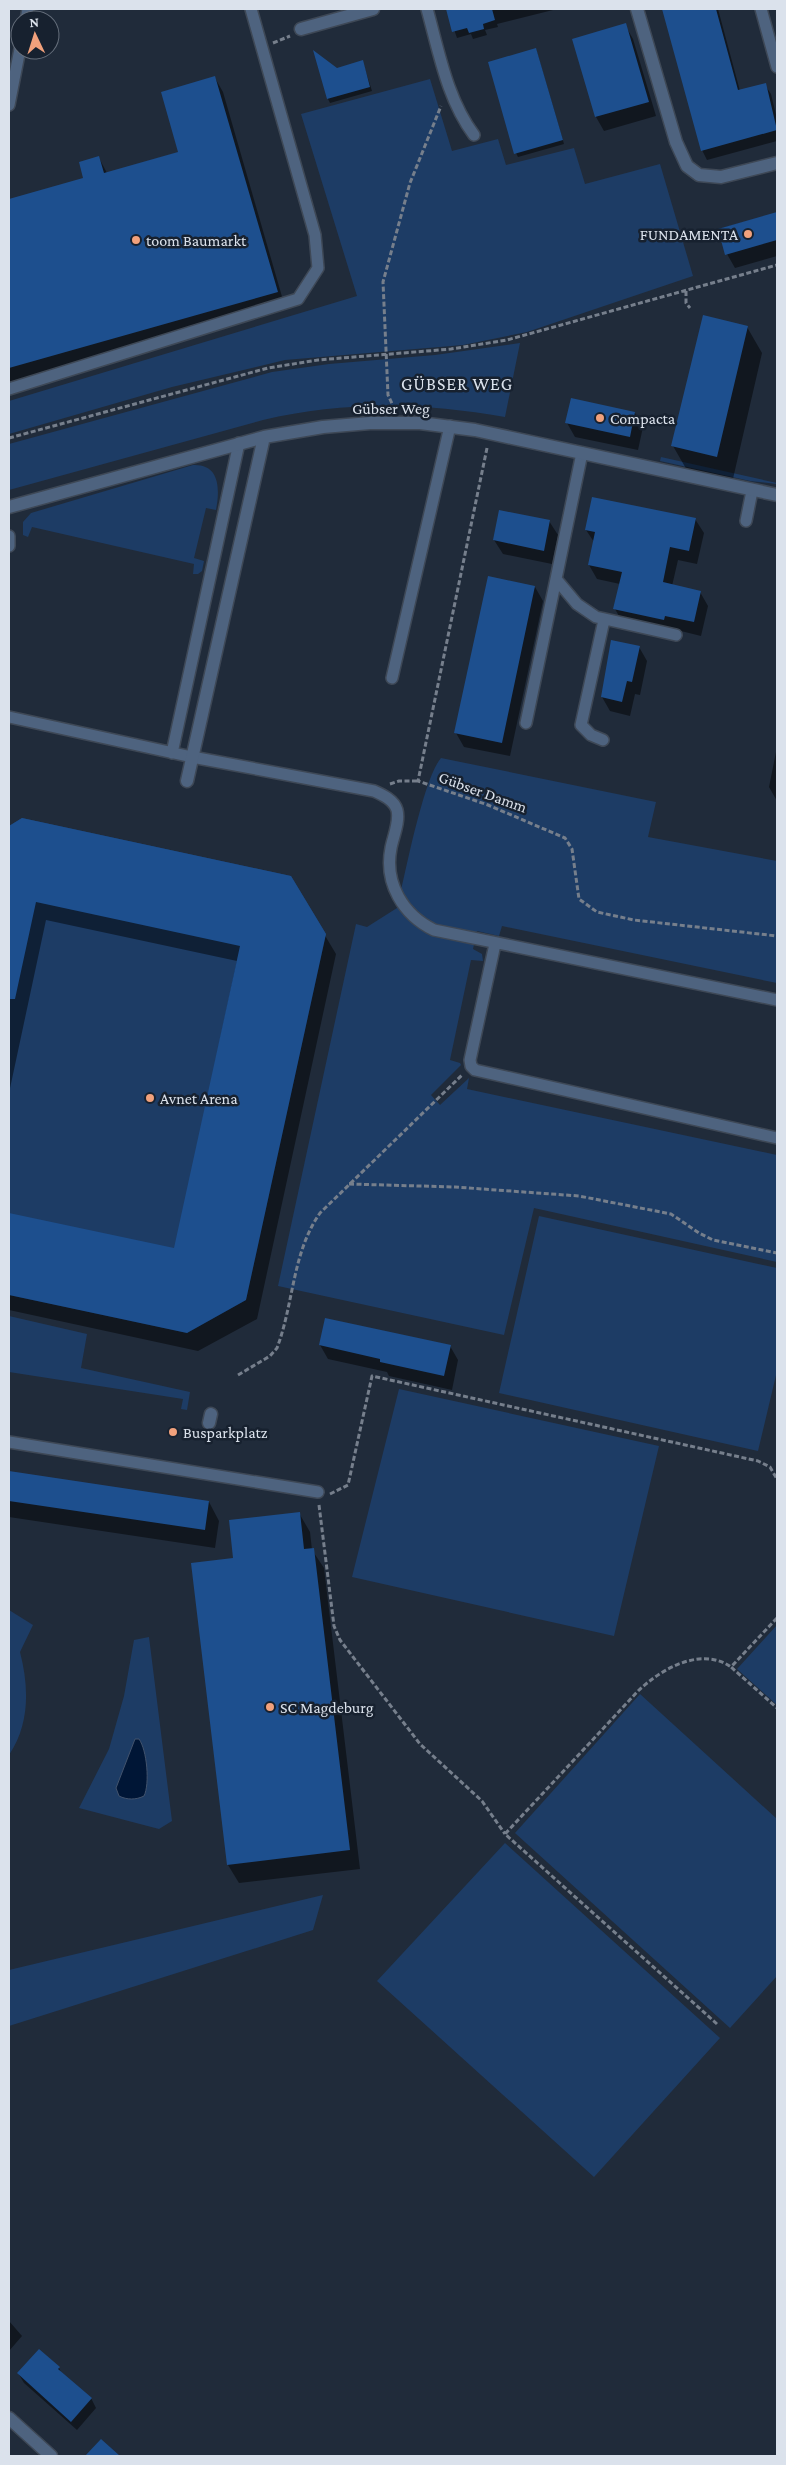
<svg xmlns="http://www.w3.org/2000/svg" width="786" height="2465" font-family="'Crimson Pro',serif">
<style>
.green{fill:#1d3c65}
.water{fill:#001636;stroke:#42536d}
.shadow{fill:#0007}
.building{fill:#1d4f8e}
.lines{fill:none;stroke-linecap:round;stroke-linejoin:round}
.lane-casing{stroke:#3e4856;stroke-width:14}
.street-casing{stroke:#3e4856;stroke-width:15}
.path{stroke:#767f8c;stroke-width:3;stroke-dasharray:5 2.5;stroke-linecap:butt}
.lane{stroke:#4e637f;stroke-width:11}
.street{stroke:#4e637f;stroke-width:12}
.poi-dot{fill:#f1a17c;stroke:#17212f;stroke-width:2}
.labels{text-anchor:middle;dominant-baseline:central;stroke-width:5;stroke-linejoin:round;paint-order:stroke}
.poi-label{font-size:16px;fill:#dbe2ec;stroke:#17212f;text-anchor:start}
.street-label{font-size:16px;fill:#dbe2ec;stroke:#17212f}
.neighbourhood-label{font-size:18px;letter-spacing:1px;fill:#dbe2ec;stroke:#17212f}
</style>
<rect width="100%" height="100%" fill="#202b3a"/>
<path class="green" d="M430 79 452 151 498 139 506 165 574 148 585 184 660 164 693 276 527 332 463 345 285 360 172 387 9 434V401L357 296 301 114Z
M520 343 505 417C424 403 344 401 263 420L9 490V444L272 372 329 364 435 355Z
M661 457 777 483V484L750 481 660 461Z
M193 465C220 464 220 489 216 510L206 508 194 558 204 561 202 571 198 574H193L194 564 32 527 28 537 23 535V522L31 513Z
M441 758 656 802 648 837 777 861V983L502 926 499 936 477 931 473 949 482 954 483 961 471 960 450 1060 460 1063 461 1065 431 1095 440 1105 469 1078 467 1089 777 1155V1262L534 1208 504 1335 278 1286 356 924 367 927 397 908C405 876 423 779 441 758Z
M22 818 291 876 326 934 246 1300 187 1333 9 1295V826Z
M539 1216 777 1268V1371L758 1451 499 1393Z
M9 1316 87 1334 81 1368 190 1392 187 1410 181 1409 183 1399 9 1372Z
M399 1389 659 1446 614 1636 352 1577Z
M9 1610 33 1625 20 1652C29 1687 30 1724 9 1755Z
M777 1625V1705L737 1669Z
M149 1637 172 1821 159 1829 79 1808 109 1749 124 1696 134 1640Z
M640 1694 777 1819V1976L730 2028 515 1833Z
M505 1843 720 2038 594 2177 377 1981Z
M323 1895 313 1930 9 2026V1970Z"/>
<path class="water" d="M135 1739H139C147 1750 150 1784 144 1796 136 1800 127 1800 119 1796L116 1788Z"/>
<path class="shadow" d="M447 9H557L497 24 498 27 485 30 487 35 473 39 471 34 457 38Z
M718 9 740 91 765 85 771 94 777 119V141L707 160 702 150 664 10Z
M625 25 633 39 656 116 604 131 596 117 574 40Z
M536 49 564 144 518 157 516 153Z
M364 66 372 91 330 103 328 99 336 69Z
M215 78 223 92 285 307 9 385V283H11L9 275V201L85 179 99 158 107 173 180 152Z
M777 213V256L735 268 727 254 719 229Z
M747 327 762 353 732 483 688 472 673 446Z
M635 413 643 427 638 450 575 437 567 423Z
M695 519 704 533 697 564 678 560 672 586 700 592 708 606 701 636 673 629 623 623 615 609 620 584 597 579 589 565 594 542 586 530Z
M549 521 558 535 552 564 503 554 494 540Z
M535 587 543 601 510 756 464 747 456 733Z
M639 647 647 661 640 695 635 694 630 716 610 711 602 697Z
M777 747V801L769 787Z
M22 819 290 877 336 954 257 1319 198 1351 9 1310V1214L175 1250 237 961 46 920 9 1093V828Z
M320 1345 450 1346 458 1360 452 1390 389 1376 387 1372 328 1359Z
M9 1472 209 1502 219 1521 215 1548 9 1517Z
M299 1513 310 1532 312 1550 324 1568 360 1869 239 1883 228 1865 234 1559Z
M9 2321 22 2336 9 2351Z
M59 2368 62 2374 91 2398 96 2408 77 2430 24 2383 18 2373Z"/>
<path class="building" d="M446 9H492L495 20 483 24 484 29 469 33 467 28 452 32Z
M662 9H716L738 90 766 83 777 130 701 151Z
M626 23 649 102 595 117 572 39Z
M536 48 563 140 514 154 488 62Z
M313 50 337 68 363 60 370 87 327 99Z
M215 76 278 292 9 368V199L83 178 79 162 99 156 104 173 178 152 161 92Z
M777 212V240L725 255 718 229Z
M703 315 748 326 717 457 671 446Z
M571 398 635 412 630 437 565 423Z
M592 497 696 518 689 551 670 547 663 582 701 591 694 622 665 616 664 620 613 609 622 572 588 565 595 532 585 530Z
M499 510 550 520 544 551 493 540Z
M488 576 535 586 502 743 454 733Z
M611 640 640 646 632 682 627 681 622 702 601 697Z
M22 818 291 876 326 934 246 1300 187 1333 9 1295V1213L174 1248 240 946 36 902 15 999H9V826Z
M325 1318 451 1345 444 1376 380 1362V1359L319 1345Z
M9 1471 209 1501 205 1530 9 1501Z
M300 1512 304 1549 314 1548 350 1850 227 1865 191 1563 233 1558 229 1520Z
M39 2349 60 2367 58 2369 92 2398 71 2422 17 2373Z
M101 2439 120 2456H85Z"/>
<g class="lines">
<defs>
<path id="lane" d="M427 9C439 52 447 99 474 135
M761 9 777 67
M26 20 28 9
M9 105 20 49
M9 389 298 299 318 268 315 235 251 9
M582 453 556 579 577 604 596 617 676 635
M746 521 752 491
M9 536V546
M392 678 450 426
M9 717 192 757 374 791C383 795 394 800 397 810 400 822 393 837 391 848 384 883 403 915 434 930L777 1000
M526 723 556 579
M603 740 591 735 581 725 604 620
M172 753 239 443
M495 944 470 1060 471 1066 475 1070 777 1138
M9 1442 318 1492"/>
<path id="street" d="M637 9 676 142 687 166 699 175 721 177 777 163
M301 29 373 9
M9 507 264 437 323 427 370 423H420L475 430 777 495
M187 781 264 437
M209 1423 211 1414
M9 2418 51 2456"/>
</defs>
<use href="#lane" class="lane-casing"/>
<use href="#street" class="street-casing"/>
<path class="path" d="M273 43 290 36
M686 291V303L690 308
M395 410 388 395 383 282 410 183 441 106
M9 438 268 368 318 360 451 349 507 340 777 265
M487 448 418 781 488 805 565 838 572 849 579 899 597 912 634 920 777 936
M390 784 399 781H418
M349 1184 455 1187 579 1196 671 1214 699 1233 713 1240 777 1253
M238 1375 270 1356 277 1348C294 1303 292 1253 320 1213L462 1075
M330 1494 348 1485 372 1376 758 1461 770 1467 777 1479
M319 1505 334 1626 340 1640 420 1744 482 1801 505 1834
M777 1618 731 1667 777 1708
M717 2024 505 1834 638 1691C661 1669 701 1646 731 1667"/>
<use href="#lane" class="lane"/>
<use href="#street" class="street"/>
</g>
<g class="poi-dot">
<circle cx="748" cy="234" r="5"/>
<circle cx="136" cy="240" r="5"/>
<circle cx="600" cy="418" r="5"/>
<circle cx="150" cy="1098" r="5"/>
<circle cx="173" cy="1432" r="5"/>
<circle cx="270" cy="1707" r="5"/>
</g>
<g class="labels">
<g class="poi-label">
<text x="738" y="234" text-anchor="end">FUNDAMENTA</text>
<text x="146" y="240">toom Baumarkt</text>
<text x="610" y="418">Compacta</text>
<text x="160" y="1098">Avnet Arena</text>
<text x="183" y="1432">Busparkplatz</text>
<text x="280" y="1707">SC Magdeburg</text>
</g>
<g class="street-label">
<text x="391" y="408">Gübser Weg</text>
<text transform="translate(483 792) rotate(20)">Gübser Damm</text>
</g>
<g class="neighbourhood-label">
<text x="457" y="384">GÜBSER WEG</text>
</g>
</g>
<rect width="786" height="2465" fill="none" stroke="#dbe2ec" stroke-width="20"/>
<g transform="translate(35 35) rotate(356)"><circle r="24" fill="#17212f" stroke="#656e7b"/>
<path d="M0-4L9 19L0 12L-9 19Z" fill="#f1a17c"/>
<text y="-8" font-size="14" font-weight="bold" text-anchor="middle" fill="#dbe2ec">N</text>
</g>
</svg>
